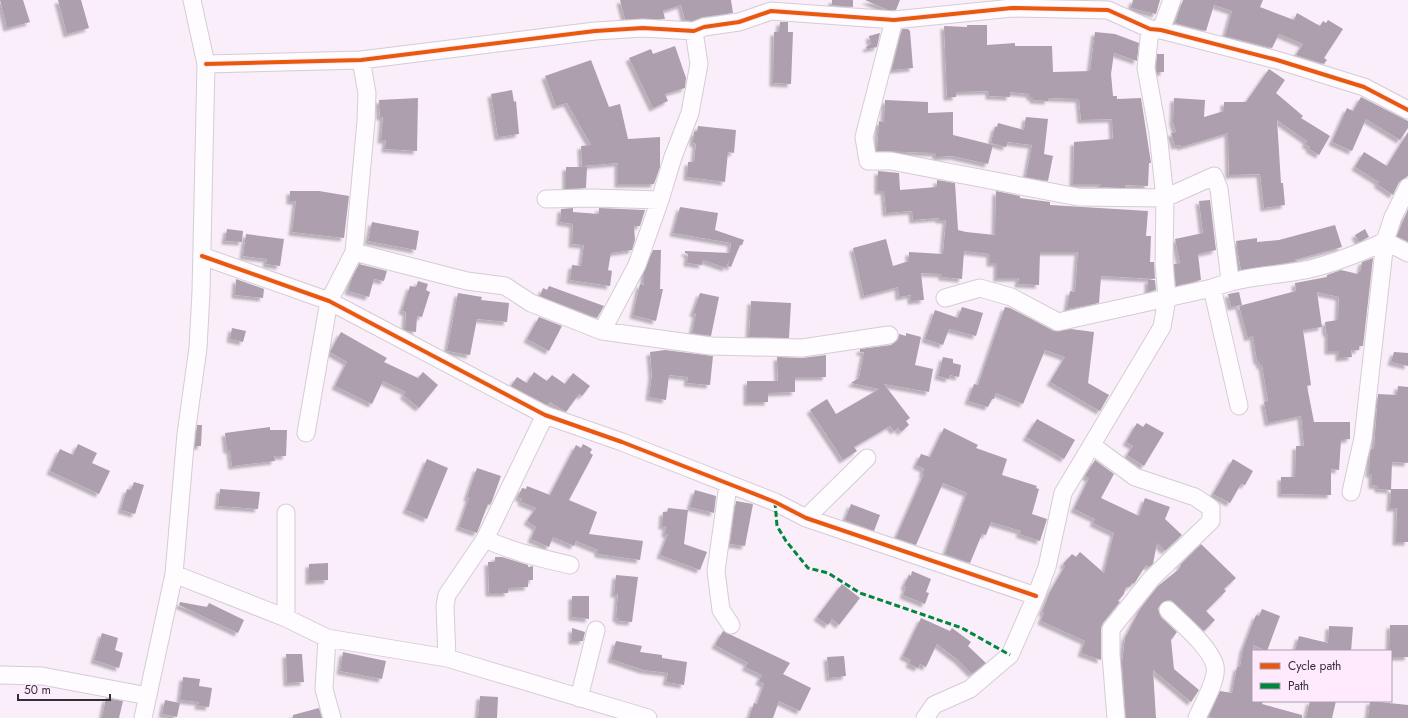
<svg xmlns="http://www.w3.org/2000/svg" width="1408" height="718" font-family="Jost,sans-serif">
<style>
.building{fill:#ad9fad;filter:url(#shadow)}
.lines{fill:none;stroke-linecap:round;stroke-linejoin:round}
.minor-casing{stroke:#d5ccd5;stroke-width:19}
.minor{stroke:#fefcfe;stroke-width:17}
.quiet{stroke:#00873e;stroke-width:3;stroke-dasharray:6 3;stroke-linecap:butt}
.cycleway-casing{stroke:#fee9fd;stroke-width:6}
.cycleway{stroke:#e8590c;stroke-width:4}
</style>
<defs>
<filter id="shadow"><feDropShadow dx="-3.5" dy="3.5" stdDeviation="1" flood-color="#0004"/></filter>
</defs>
<rect width="100%" height="100%" fill="#f9eef9"/>
<path class="building" d="M0 0H23L30 22 7 28Z
M58 0H81L89 28 67 34Z
M620 0H731L733 13 703 17 692 21 685 20 681 5 663 11 665 19H625Z
M832 0H853V7L832 5Z
M865 0H900L896 10H888Z
M1133 0H1160L1156 14 1131 8Z
M1183 0H1263L1260 7 1294 20 1297 13 1320 26 1323 21 1326 23 1328 20 1343 29 1324 58 1327 60 1324 64 1296 55 1303 44 1279 34 1272 48 1225 36 1232 11 1214 5 1206 31 1175 23Z
M780 22H788V32H793L791 84 773 83 774 32H779Z
M967 25H987V45L1015 43V46H1052L1053 72 1090 71 1095 32 1115 34 1139 43 1137 61 1114 53 1111 74 1113 96H1117V99L1141 98 1151 163H1149L1148 186 1125 185V188L1101 187V184H1073L1074 142 1113 139 1112 119 1081 120 1079 99 1051 98H1048V101L1033 100V97H1030V94L1010 92V97L989 96V91L956 92V97H947L944 26 967 27Z
M902 29H908L910 31 913 68 893 70V65Z
M880 33 877 47 867 49 866 47 871 44 869 36Z
M675 46 686 78 685 88 665 94 668 101 653 108 629 58 651 49 653 54Z
M1157 54H1164V72H1157Z
M591 60 609 107 620 104 628 139 660 137V167L654 184H618V163L582 166 581 146 591 145 567 103 556 106 545 76Z
M1269 69 1285 80 1276 93 1303 116 1301 118 1330 136 1319 155 1309 149 1310 147 1305 144 1307 141 1277 120 1281 183H1283L1285 205 1264 208 1260 174 1229 175 1228 133 1181 147 1180 145 1175 146 1171 133 1176 132 1173 122 1174 98 1205 100 1204 117 1224 111V102H1246Z
M512 90 514 102 516 101 519 134 498 137 491 94Z
M1361 97 1408 121V128L1400 140 1366 119 1352 151 1332 142 1347 108 1353 111Z
M418 98 417 151 385 149 386 140H381L383 117H380L379 100Z
M885 100 928 102V113L953 112V135L993 145 988 164 953 156 936 157V153L877 151 879 121 884 122Z
M1026 117 1048 119 1044 154 1053 156 1048 181 1026 177 1032 145 1008 142 1006 147 991 143 995 127H997L998 123 1024 130Z
M698 126 736 130 734 153 728 152 725 182 687 177 688 162H694L696 144 693 143 694 132H697Z
M1408 132V176L1399 182 1393 195 1377 184 1379 182 1355 167 1364 152 1387 166Z
M566 167H587L586 188 566 189Z
M878 171 899 173 900 190 937 187V180L955 183 958 230 966 232 995 235 996 191 1020 196V198L1050 202V205L1148 211 1146 236H1151L1150 262H1154L1155 279 1101 276 1099 303 1067 309 1070 291 1075 292 1078 252H1040L1039 285 1018 284 1019 278H997V263H990V254L964 251 962 279 942 277V274L921 273 924 300 911 301V295L899 297 898 287 864 296 853 248 886 239 893 266 909 261V252L943 254 946 220H939V218L913 220 912 211 886 213 884 191H878Z
M290 191H319L349 196 344 238 292 232 296 201H290Z
M1210 200 1216 250 1198 254 1201 280 1176 286 1174 264 1180 263 1175 239 1203 233 1199 201Z
M680 207 718 213 715 230 744 240 742 245H740L731 267 728 266 729 260 726 268 703 260 702 265 687 263 688 254 685 253V251L730 253 731 243 673 233Z
M573 208V212L599 214V208L645 210 640 226H634L635 240 632 250 611 253 608 270 612 271 610 286 570 280 572 265 581 266 584 245 572 244 573 224 560 222 561 209Z
M1408 209V242L1397 236Z
M372 222 419 231 416 250 368 241Z
M1335 225 1342 247 1294 260 1299 261 1241 270 1236 241 1257 238V242L1279 240Z
M227 229 243 231 242 242 225 241Z
M1365 229 1369 237 1359 242 1355 235Z
M246 234 284 239 280 266 266 264 267 259 243 256Z
M653 250H661L660 289H663L656 321 633 315 640 284 644 285V272Z
M1373 258 1363 346H1359V350H1351L1352 357 1339 358V351H1328V333H1326L1325 322 1338 320 1339 297 1317 292 1322 327 1303 330 1311 385 1307 386 1314 422H1350V439L1341 440 1339 470 1331 469V495L1281 494V477H1295L1296 446H1304L1301 416 1268 423 1264 402 1268 401 1262 365 1260 366 1259 361H1257L1253 336 1248 338 1239 306 1296 291 1295 283 1327 277V275L1341 270 1358 274V271L1360 272 1362 262Z
M359 264 387 271 384 281 374 279 369 297 348 291 352 278Z
M236 279 264 289 263 298 235 295Z
M1148 280H1155L1156 290 1148 292Z
M418 281 428 284 426 290 430 292 422 317 417 316 416 332 407 331 405 330 406 312 402 311 410 286 416 287Z
M549 286 604 306 597 318 540 296 543 288 547 290Z
M1239 292 1242 305 1231 307 1228 294Z
M458 293 482 297 481 300 509 303 507 322 477 319 470 355 447 351Z
M700 293 719 297 711 336 692 333 696 314 693 313Z
M751 301 791 303 789 338 749 337Z
M962 307 983 313 976 336 949 329 943 345 925 339 935 310 958 318Z
M1005 307 1010 308 1054 331 1071 329 1094 332 1088 383 1109 395 1100 411 1050 382 1065 357 1045 350 1023 404 996 393 994 399H992L988 407 968 401 974 384 978 385Z
M539 317 562 326 549 351 527 339Z
M232 328 246 331 243 342 230 339Z
M341 332 387 358 384 362 418 378 423 372 438 385 419 408 403 395 406 392 383 381 372 404 335 386 347 362 330 352Z
M906 333 921 337 915 365 933 369 929 392 884 384 910 418 906 421 909 425 901 432 898 428 894 431 890 426 854 447 857 451 843 460 810 410 827 399 836 414 879 389 851 383 859 378 864 352H860V349L891 345 898 340 899 334 906 336Z
M665 350 713 356 710 385 687 383 688 377 669 375 666 400 649 397 652 375 650 352Z
M1394 352 1408 353V366L1391 362Z
M826 355V377H795V392L768 393V402H747V381H778L777 357 802 358Z
M943 357 953 359V363L961 365 959 377 950 375 949 379 938 376Z
M534 372 547 381 552 375 565 384 573 373 590 386 582 396 579 394 566 412 550 402 547 405 511 386 517 377 527 383Z
M1398 386 1408 387V463L1392 462 1391 490 1378 489V486L1372 485V474H1369L1370 452 1371 449H1374L1378 394 1397 395Z
M1037 419 1075 440 1064 459 1026 437Z
M1137 423 1143 427 1146 423 1164 433 1144 466 1127 455 1133 446 1126 442Z
M197 425H202L201 446H195Z
M270 427V430H287L286 456H274L275 461 232 466 230 450H227L225 433Z
M944 428 978 445 976 448 1007 459 1002 475 1037 486 1036 488 1039 489 1032 514 1047 519 1040 541 1019 534 1021 531 991 522 986 535 982 534 970 563 945 554 967 493 943 483 916 545 896 538 924 474H922L924 469 916 465 921 454 930 457Z
M78 444 97 453 92 463 110 471 99 494 50 471 60 449 73 455Z
M583 444 592 449 590 453 593 455 569 500 597 512 589 534 643 541 640 560 598 554V550L576 541 574 546 553 537 549 547 531 539 536 527 527 521 536 508 521 502 522 499 518 497 522 488 526 489 527 486 550 495 576 445 581 448Z
M427 459 448 468 427 519 406 510Z
M1233 459 1253 471 1245 485 1241 484 1230 503 1213 494Z
M1095 460 1114 474 1101 498 1139 516 1145 498 1170 507 1165 519 1182 535 1165 551 1157 543 1153 564 1149 567 1146 565 1134 584 1133 583 1129 587H1126L1124 594 1118 601 1120 602 1103 623 1101 628V660L1081 653 1085 641 1041 621 1044 613 1042 612 1050 592 1065 566 1063 564 1072 554 1076 557 1080 552 1104 573 1114 533 1093 523 1095 519 1074 509 1089 478 1085 476Z
M477 468 501 476 492 501 490 505 488 504 477 533 459 527 469 498 467 497Z
M134 482 144 485 135 514 121 510 127 489 131 490Z
M220 489 260 492 258 509 218 506Z
M1391 489H1408V542H1396L1397 508H1390Z
M695 490 716 496 714 513 690 507Z
M736 501 753 504 745 546 730 544Z
M851 504 880 515 874 531 845 520Z
M668 508 688 510 684 544 707 552 700 570 660 555 668 534H665L666 526H662L663 512H667Z
M1201 544 1236 578 1224 589 1226 591 1206 611 1215 620 1204 631 1171 600 1165 601 1158 608 1161 617 1177 632 1171 640 1174 669 1199 690 1191 702 1153 670 1156 718H1126L1122 663 1125 638 1140 609 1158 586 1178 570 1181 566 1180 565Z
M495 557H502L528 565V567L533 566V580H528V587L508 588V593H489L488 562H495Z
M328 563V580L309 581V564Z
M912 571 931 579 926 592 929 593 925 604 903 595 906 587 904 586 909 575 911 576Z
M616 575 638 577 632 622 619 621V619L616 618 618 594H614Z
M842 584 860 598 839 625 832 619 828 625 817 617Z
M572 596H589V619L572 617Z
M180 602 207 607 209 603 244 620 238 633 179 605Z
M1262 609 1280 616 1267 651 1253 645V701H1263L1262 704 1302 715V718H1211L1209 716 1220 691 1232 693 1237 667H1240L1243 649 1256 615 1259 616Z
M921 618 950 631 952 628 971 642 968 646 986 663 972 674 958 660 937 644 926 667 920 664 918 668 909 664 911 660 903 656Z
M1390 625H1408V657H1391V651H1389Z
M1329 626 1353 627 1351 651H1295L1299 636 1328 643Z
M572 628 585 632 583 641H572Z
M723 631 790 663 783 674 811 688 800 711 779 701 773 718H749L754 703 757 704 764 684 759 681 762 675 745 667 748 663 715 645Z
M102 633 118 638 115 650 123 653 119 668 94 660Z
M616 641 642 646 640 652 662 655V658L687 662 684 685 666 682 668 673 643 670 611 659Z
M343 652 386 661 382 679 340 671Z
M286 654H302L304 682 287 683Z
M844 656 846 676 829 678 827 657Z
M183 677 200 679 199 686 212 688 209 707 198 706 199 702 180 700Z
M480 696 498 697 497 718H478Z
M106 698 123 701 119 718H102Z
M165 700 180 703 177 717 162 714Z
M1310 701H1336L1332 718H1306Z
M1370 701 1408 705V718H1368Z
M319 708 322 718H293V715Z"/>
<g class="lines">
<defs>
<path id="minor" d="M894 20 864 137 868 161H891L1078 197 1165 198 1214 176 1219 189 1230 281
M1161 30 1172 0
M206 64 361 60 595 31 643 28 694 31 704 27 739 22 771 11 894 20 1012 8 1108 10 1150 29 1161 30 1277 60 1364 87 1408 110
M546 199 593 198 660 200
M354 252 467 281 505 286 531 303 602 331 711 346 802 348 889 335
M202 256 329 301 545 415 622 442 775 502 806 518 1036 596
M1212 288 1239 406
M945 298 980 288 1011 297 1058 322 1212 288C1242 276 1274 276 1305 270 1326 266 1366 251 1385 241L1408 253
M602 331 637 265 660 200 673 157 690 113 699 64 694 31
M306 433 329 301 354 252 366 121 367 93 361 60
M1093 446 1135 477 1195 497 1211 508V521L1151 579 1111 629V655L1116 718
M728 485 716 571 721 610 731 625
M1351 492 1363 438 1385 241 1393 217 1408 187
M806 518 867 458
M485 539C513 552 540 558 570 565
M174 574 286 618 327 638 447 658 648 718
M1168 610C1181 623 1211 648 1215 666 1218 680 1202 705 1197 718
M286 618V513
M327 638 324 689 332 718
M447 658 445 606 447 595 485 539 545 415
M0 675 42 676 148 696
M579 698 596 630
M143 718 174 574 186 434 198 348 201 292 206 64 192 0
M925 718 934 705 970 689 1010 655 1036 596 1047 567 1063 493 1162 327 1167 298 1164 263 1165 198 1158 133 1146 68 1150 29"/>
</defs>
<use href="#minor" class="minor-casing"/>
<use href="#minor" class="minor"/>
<path class="quiet" d="M775 502 777 526 786 541 808 568 828 573 860 593 962 628 1010 655"/>
<defs>
<path id="cycleway" d="M206 64 361 60 595 31 643 28 694 31 704 27 739 22 771 11 894 20 1012 8 1108 10 1150 29 1161 30 1277 60 1364 87 1408 110
M202 256 329 301 545 415 622 442 775 502 806 518 1036 596"/>
</defs>
<use href="#cycleway" class="cycleway-casing"/>
<use href="#cycleway" class="cycleway"/>
</g>
<rect x="1252" y="650" width="140" height="52" fill="#fee9fd" stroke="#ae9ead"/>
<rect x="1260" y="663" width="20" height="6" fill="#e8590c" stroke="#ae9ead"/>
<text x="1288" y="670" font-size="12" fill="#362e36">Cycle path</text>
<rect x="1260" y="683" width="20" height="6" fill="#00873e" stroke="#ae9ead"/>
<text x="1288" y="690" font-size="12" fill="#362e36">Path</text>
<path d="M18 694v6h92v-6" fill="none" stroke="#362e36" stroke-width="2"/>
<text x="24" y="694" font-size="12" fill="#362e36" stroke="#fee9fd" stroke-width="3" paint-order="stroke">50 m</text>
</svg>
